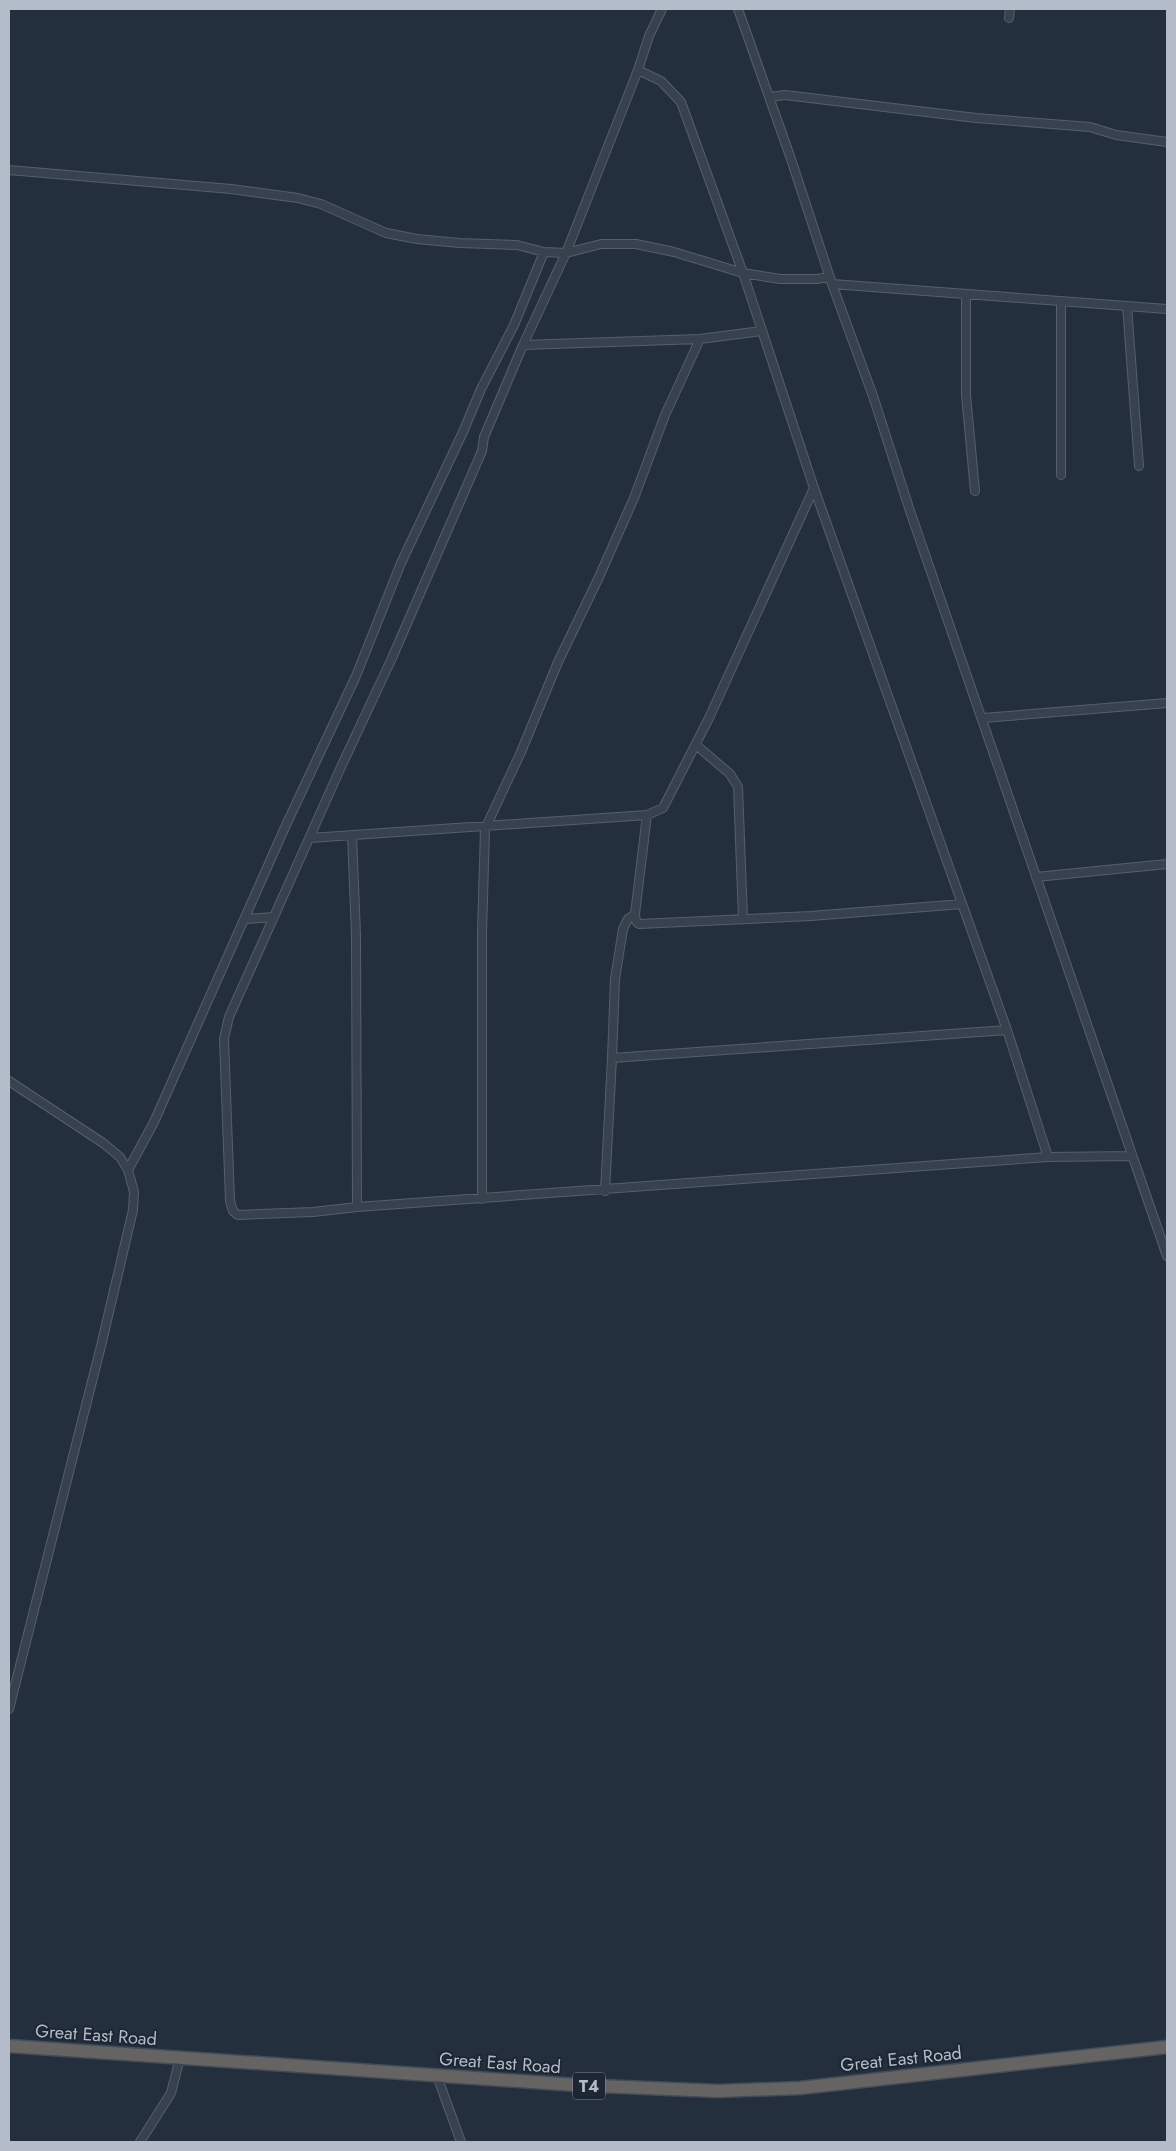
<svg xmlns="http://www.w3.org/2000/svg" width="1176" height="2151" font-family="Jost,sans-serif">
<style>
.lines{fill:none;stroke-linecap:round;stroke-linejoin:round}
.minor-casing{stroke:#565f6c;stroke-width:10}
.trunk-casing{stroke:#434c59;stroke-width:15}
.minor{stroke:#38414e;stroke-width:8}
.trunk{stroke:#656462;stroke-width:12}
.labels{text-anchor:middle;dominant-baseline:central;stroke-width:4;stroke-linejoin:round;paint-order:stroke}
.shield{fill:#1d2633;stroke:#878f9c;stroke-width:1}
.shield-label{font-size:16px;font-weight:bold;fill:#b4bcc9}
.street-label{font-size:18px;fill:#b4bcc9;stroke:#1d2633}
</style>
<rect width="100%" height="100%" fill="#242f3e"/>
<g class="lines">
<defs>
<path id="minor" d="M662 9 649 36 638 70 566 253 523 345 484 437 482 451 392 658 341 767 229 1017 224 1039 230 1201 233 1211 238 1215 313 1212 357 1207 1048 1157 1132 1156
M738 9 791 159 832 284 873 396 910 511 1167 1256
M1009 18 1010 9
M638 70 661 81 681 102 743 273 814 488 1007 1030 1048 1157
M770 97 785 95 976 118 1090 127 1116 135 1167 142
M9 170 231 189 298 198 321 204 386 233 417 239 459 243 517 245 544 252 566 253 601 244H636L674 252 743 273 780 279H816L830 277
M832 284 1167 309
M966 294V395L975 491
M1061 301V475
M1127 306 1139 466
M523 345 700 339 761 331
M983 718 1167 703
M696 745 730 774 738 787 743 919
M647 815 635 914 636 921 639 924 811 916 962 904
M352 835 356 935 357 1207
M310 838 647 815 663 808 709 718 814 488
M1036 877 1167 864
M246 919 274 917
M612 1058 615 979 623 929 628 919 635 914
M9 1081 103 1143 120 1157 128 1170 134 1192 133 1210 101 1346 9 1709
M128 1170 154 1122 286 825 356 676 401 563 463 432 481 389 514 325 544 252
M605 1191 612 1058 1007 1030
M482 1199V933L485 829 521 752 558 662 599 577 634 498 665 415 700 339
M437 2076 461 2142
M140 2142 171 2093 180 2058"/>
<path id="trunk" d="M9 2046 576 2085 718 2091 800 2088 1167 2047"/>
</defs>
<use href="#minor" class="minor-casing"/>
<use href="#trunk" class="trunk-casing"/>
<use href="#minor" class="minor"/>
<use href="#trunk" class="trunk"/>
</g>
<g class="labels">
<rect class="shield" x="573" y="2072.5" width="32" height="27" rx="4"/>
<g class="shield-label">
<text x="589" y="2086">T4</text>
</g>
<g class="street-label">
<text transform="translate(96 2035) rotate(4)">Great East Road</text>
<text transform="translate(901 2059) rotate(-6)">Great East Road</text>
<text transform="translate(500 2063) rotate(4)">Great East Road</text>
</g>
</g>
<rect width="1176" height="2151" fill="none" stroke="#b4bcc9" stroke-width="20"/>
</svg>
